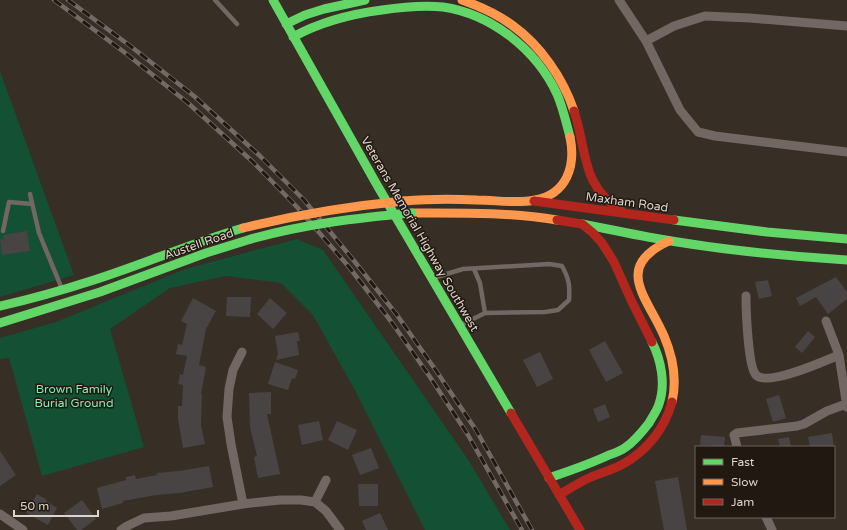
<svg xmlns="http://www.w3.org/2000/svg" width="847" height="530" font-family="'Varela Round',sans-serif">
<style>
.green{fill:#145034}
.building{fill:#494444}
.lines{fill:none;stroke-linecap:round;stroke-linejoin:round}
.lane{stroke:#726763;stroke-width:4.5}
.street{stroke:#726763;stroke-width:9}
.fast{stroke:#63d668;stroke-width:9}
.slow{stroke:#ff974d;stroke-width:9}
.jam{stroke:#b3261e;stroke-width:9}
.rail-casing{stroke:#736a66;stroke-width:4.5}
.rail{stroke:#201811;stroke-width:3;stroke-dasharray:9;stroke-linecap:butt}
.fast-bridge{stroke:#63d668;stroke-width:9}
.slow-bridge{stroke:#ff974d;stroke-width:9}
.labels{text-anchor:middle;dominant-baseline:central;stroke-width:3;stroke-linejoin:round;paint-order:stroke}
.street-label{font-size:12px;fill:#ded4ca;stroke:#201811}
.park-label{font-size:12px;fill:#85edb4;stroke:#201811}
</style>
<rect width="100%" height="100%" fill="#372e26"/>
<path class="green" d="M0 71 74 275 0 297Z
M297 239 323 250 469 461 510 530H425L357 394 313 315 281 283 226 276 170 288 110 329 144 447 42 476 9 358 0 359V338L56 322 185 269Z"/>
<path class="building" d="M27 231 30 251 2 255 0 239H4L3 235Z
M836 277 847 292V299L828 314 816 297 800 306 796 298Z
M768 280 772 296 759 299 755 282Z
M227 297H251L250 317 226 316Z
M193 298 216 311 206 329 199 365 206 367 201 394H202L201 425 205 444 183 448 178 419V406H182L183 385 178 384 180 374 183 375 187 356 176 354 178 344 182 345 187 324 181 321Z
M270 298 287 313 273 329 257 314Z
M808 331 815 337 802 353 795 347Z
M298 332 300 341H297L299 355 276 360 278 354 275 336Z
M605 341 623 373 606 382 589 350Z
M540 352 553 379 537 387 523 360Z
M275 362 298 370 295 379 292 378 288 390 268 384Z
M271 392V414H267L280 474 258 478 254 457 257 456 250 427 249 393Z
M779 395 786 418 773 422 766 399Z
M605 404 610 417 598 422 593 409Z
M319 421 323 440 302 445 298 425Z
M337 421 357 430 348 450 328 440Z
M832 433 834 447H810L808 437Z
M701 435 725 437 724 447 700 445Z
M789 437 791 447H780L778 439Z
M371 448 379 468 360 475 352 455Z
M0 451 16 475 0 486Z
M209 466 213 487 179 493 156 495 123 501V503L102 509 97 488 126 480V477L135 475 136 479 157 475V473L179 471Z
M678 477 687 530H664L655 481Z
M358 484H378V506H359Z
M37 494 47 500 46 501 57 508 48 525 26 513Z
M82 500 96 519 81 530H77L64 513Z
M380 513 388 530H366L362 521Z"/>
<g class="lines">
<path class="lane" d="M215 0 237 24
M30 194 39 233 62 289
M3 231 9 202 32 204
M474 269 480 283 485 313
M433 278 463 269 549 264 562 266C569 279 570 285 569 300L558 310 545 312 485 313 461 325"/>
<path class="street" d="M619 0 646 41
M847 26 750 18 705 16 674 26 646 41 680 110 698 132 715 136 847 152
M746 296C746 310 748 367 756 375 768 387 824 361 839 355
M826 321 839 355 847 407
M242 352 233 370 229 389 227 417 231 444 243 504
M737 447 734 435 737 433 797 426 804 424 827 411 846 404
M315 502 326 480
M0 514 23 530
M766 517 772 530
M121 530 127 526 144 518 171 516 243 504 280 500H301L315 502 326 511 340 530"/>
<path class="fast" d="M273 0 377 185 511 413
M286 24 305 15 324 9 365 0
M293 37C320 22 351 14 382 10 402 7 423 5 443 7 491 14 536 49 557 94 563 108 566 122 570 137
M674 220 767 232 847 239
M582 224C604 228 626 233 648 237 714 249 780 256 847 260
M0 306C32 299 63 290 94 280 144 264 192 243 243 228
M0 323 100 292 206 253 251 239
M549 478C569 471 590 464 609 455 615 453 621 451 626 447 635 441 642 432 649 423 652 417 657 411 659 404 666 384 661 360 652 342"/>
<path class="slow" d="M462 0C479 6 497 14 512 25 541 46 563 78 574 111
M404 201C428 199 453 199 477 200 496 200 516 204 535 200 567 194 576 166 570 137
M412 213C461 213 509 212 557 220
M669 241C612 267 648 298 664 336 673 357 677 380 672 402"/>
<path class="jam" d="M574 111C588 153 580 185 623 212
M534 201 674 220
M557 220 582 224 593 233 602 243 614 262 631 300 652 342
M511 413 580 530
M559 495C569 489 578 483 589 478 600 473 612 470 623 464 647 451 665 428 672 402"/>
<defs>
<path id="rail" d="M54 0 124 52 188 103 253 162 297 207 349 267 390 320 430 377 468 435 522 530
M68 0 129 45 194 96 260 156 304 200 355 262 397 315 437 372 476 430 532 530"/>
</defs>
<use href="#rail" class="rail-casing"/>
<use href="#rail" class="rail"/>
<path class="fast-bridge" d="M251 239C305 224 356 218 412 213"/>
<path class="slow-bridge" d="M243 228C296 215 350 206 404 201"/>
</g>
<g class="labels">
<g class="street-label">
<text transform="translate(627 202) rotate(8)">Maxham Road</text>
<text transform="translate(420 234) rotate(60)">Veterans Memorial Highway Southwest</text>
<text transform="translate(199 244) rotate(-19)">Austell Road</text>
</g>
<g class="park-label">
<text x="74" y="389">Brown Family<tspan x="74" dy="14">Burial Ground</tspan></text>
</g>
</g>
<rect x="695" y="446" width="140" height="72" fill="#201811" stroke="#6c635b"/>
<rect x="703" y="459" width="20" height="6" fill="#63d668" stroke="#6c635b"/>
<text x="731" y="466" font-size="12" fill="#ded4ca">Fast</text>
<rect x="703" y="479" width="20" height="6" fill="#ff974d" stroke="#6c635b"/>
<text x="731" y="486" font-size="12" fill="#ded4ca">Slow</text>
<rect x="703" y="499" width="20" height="6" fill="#b3261e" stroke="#6c635b"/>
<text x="731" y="506" font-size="12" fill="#ded4ca">Jam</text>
<path d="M14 510v6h84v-6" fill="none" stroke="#ded4ca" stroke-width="2"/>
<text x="20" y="510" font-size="12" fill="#ded4ca" stroke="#201811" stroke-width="3" paint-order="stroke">50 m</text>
</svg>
